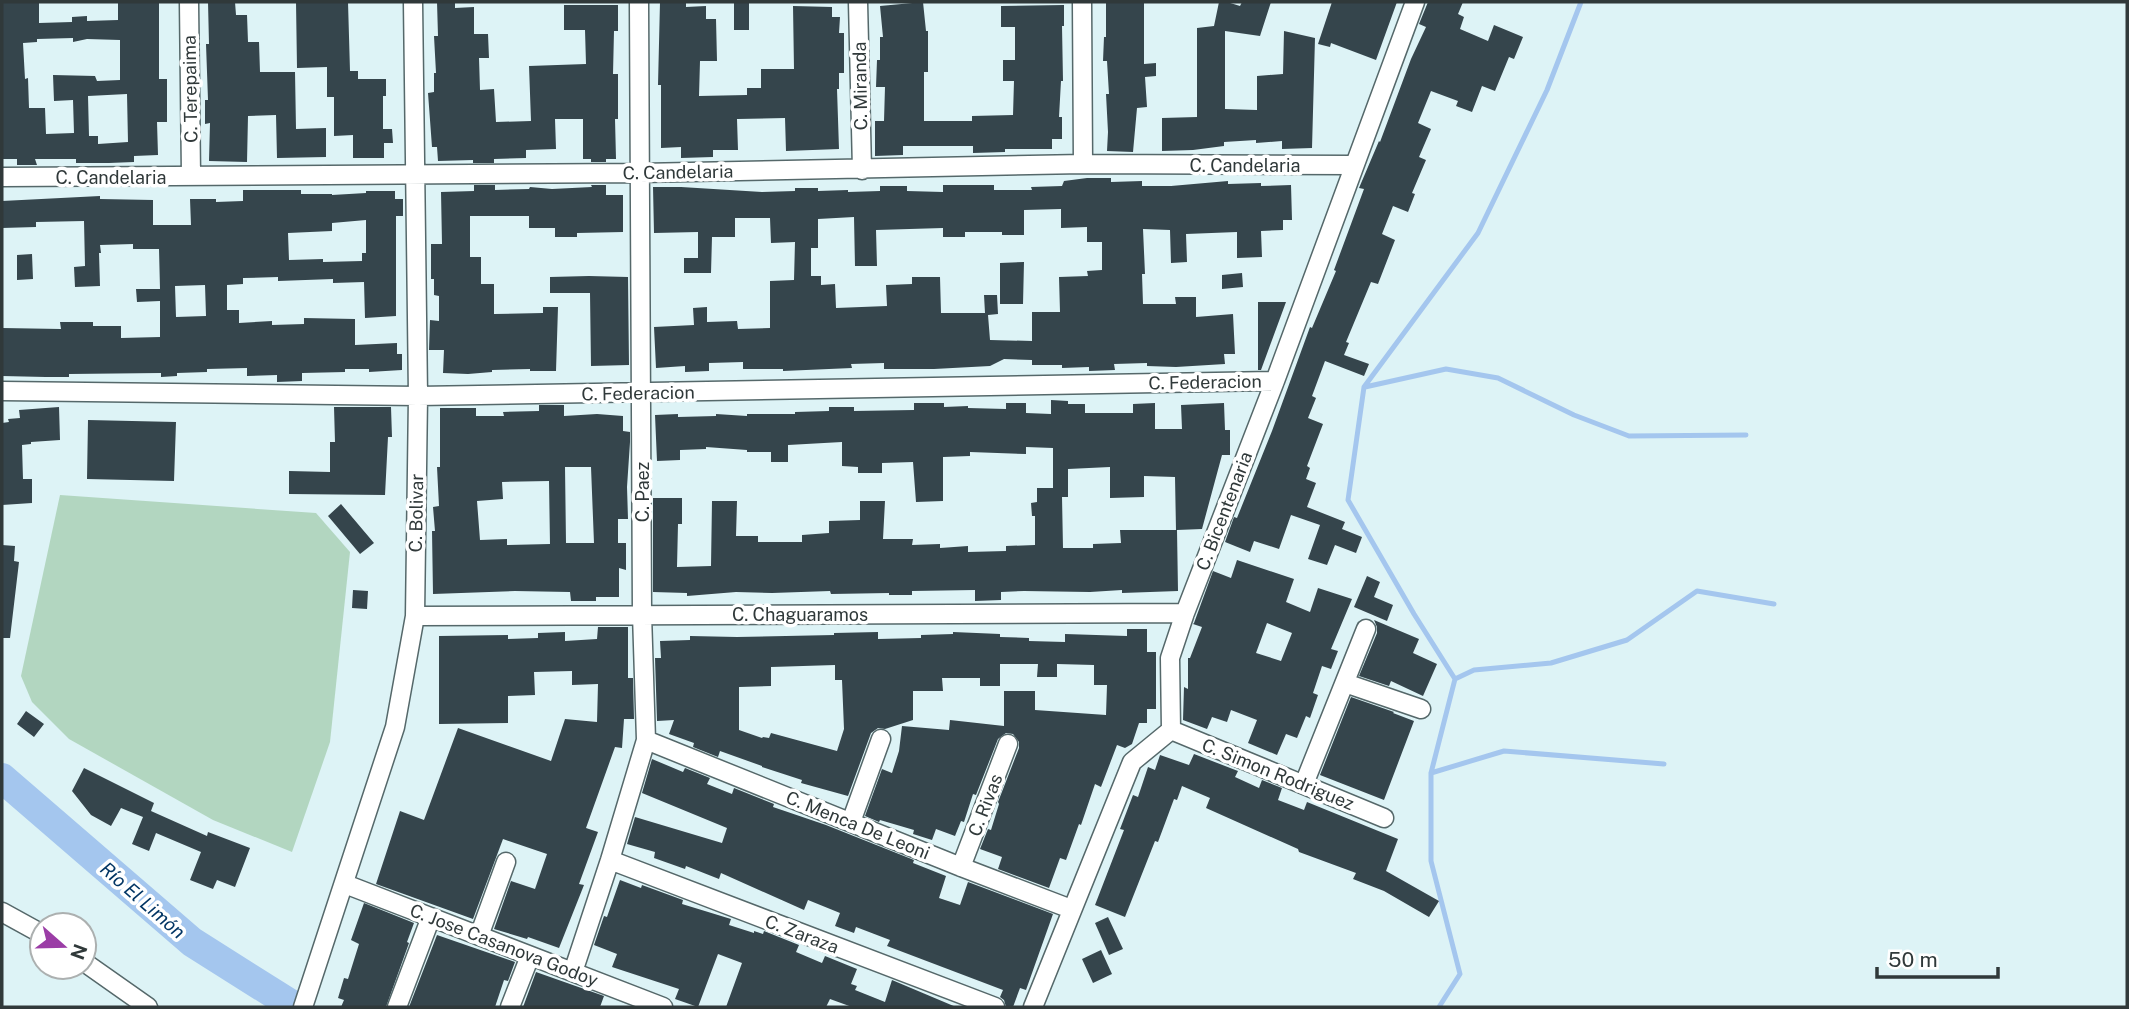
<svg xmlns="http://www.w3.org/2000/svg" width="2129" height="1009" font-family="'Public Sans',sans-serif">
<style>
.green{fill:#b2d6c0}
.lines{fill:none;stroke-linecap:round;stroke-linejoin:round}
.stream{stroke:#a4c6ee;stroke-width:5}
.river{stroke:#a4c6ee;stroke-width:30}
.building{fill:#35454c;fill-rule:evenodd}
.minor-casing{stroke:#55686a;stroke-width:21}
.minor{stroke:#fff;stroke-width:18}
.labels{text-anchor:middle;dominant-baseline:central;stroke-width:7;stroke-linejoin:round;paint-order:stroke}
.street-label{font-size:18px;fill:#30393a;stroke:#fff}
.water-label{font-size:19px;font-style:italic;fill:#033665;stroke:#fff}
</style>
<rect width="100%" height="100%" fill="#ddf3f6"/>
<path class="green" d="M60 495 316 513 350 552 330 742 292 852 213 820 69 739 32 702 21 676Z"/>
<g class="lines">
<path class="stream" d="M1365 387 1446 369 1498 378 1574 415 1629 436 1746 435
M1455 679 1474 670 1551 663 1627 640 1697 591 1774 604
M1431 773 1504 751 1664 764
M1439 1007 1460 974 1431 861V773L1455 679 1414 614 1348 500 1364 387 1478 233 1547 90 1581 2"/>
<path class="river" d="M2 778 192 942 295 1007"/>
</g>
<path class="building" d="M2 2H39V23L72 22V17L87 16V21L118 20V2H159V79H167V122H157L158 155 134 156V162L109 163H76V159H35L37 165H17V159H2ZM73 38V42L87 39 120 40V80L97 81 95 76 53 75 54 101 73 100 74 133 46 134 45 108H29L28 78 25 79 23 43 37 42V39ZM127 94 128 142 98 144V136H89L88 96Z
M208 2H235L236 15H247L248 42H259L260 72H295L296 129 326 128V157L277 158 276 115 248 116 247 162 209 161 210 123 205 124V100H208L206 44H209Z
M296 2H348L350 71H358V79H386V96H383V129H392L393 143H384V158H353V135L334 136V97H327V67L297 68Z
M437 2H455V8L474 7V34H488L489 58H479L480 90 494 89 496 122 531 121 529 66 586 64 585 30H564V5H618V31H614L613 74H618V119H615L616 159H606V162H591V159H583V119H555L556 149 526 150V158L494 159V163H473V160L438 161 437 147H432L428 93 434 92V73H436L434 36H438Z
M660 2H686V7L706 6V19H716L717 61H700L699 96 747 95V88H761V69H794L793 6 832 7V17H840L839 33H844V73H839V89H837L839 149 786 151 785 118 737 119 738 150H713V157L681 158V147L661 148V85H658Z
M734 2H749V30H734Z
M923 2 926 31H928V72H924V121H972V116L1013 115 1014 81H1003V60H1015V27H1001V6L1064 5V26H1062L1063 81H1061L1059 117H1062V139H1052V149H1005V152L973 153V146H903V155L875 156V121H884L885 87H876L877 60H880V37H883L880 6Z
M1106 2 1144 3V64L1156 63V76L1145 77 1147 107 1137 108 1133 152 1107 151 1108 132 1106 94H1109L1107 61H1103L1104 37H1106Z
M1219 2H1227L1240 6 1242 2H1271L1260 36 1225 31V109L1257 110V76L1283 74 1284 31 1315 38 1312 148 1282 149V141L1256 143V140L1224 142V146L1193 150 1162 151V118L1197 117V28L1214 26Z
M1332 2H1397L1376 60 1331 43 1330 47 1318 44Z
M1428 2H1463L1458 14 1464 17 1460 29 1488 41 1494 25 1523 37 1514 59 1509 57 1495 91 1482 86 1472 112 1456 106 1458 101 1431 91 1418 123 1431 129 1419 157 1426 160 1412 193 1415 194 1408 212 1393 206 1382 234 1395 240 1378 284 1371 282 1346 342 1349 343 1344 355 1369 364 1364 376 1325 361 1312 396 1316 398 1308 418 1323 424 1307 466 1310 468 1306 479 1316 483 1307 507 1345 522 1342 529 1362 537 1356 553 1335 545 1327 565 1308 559 1320 525 1291 515 1279 549 1254 541 1250 552 1225 542 1234 517 1237 518 1272 431 1310 327 1312 328 1336 271 1334 270 1364 189 1359 188 1379 141 1380 142 1411 59 1426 27 1419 24Z
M1087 178H1111V182L1142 181V186H1171L1228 181V184L1261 183V186L1291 185 1292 220H1283V230L1261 231 1262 257 1237 258V232L1186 234 1187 262 1171 263 1170 230 1143 229 1145 274H1142L1143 304H1176L1175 297H1196V317L1233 314 1235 354H1224L1225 364 1176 367 1147 366V363L1114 364 1115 370 1089 371V367L1062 368V365H1032V360L1004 359 990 366 934 369H884V363L851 364 852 368 783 371V369H743V362L709 363V371L685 372V366L656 368 654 327 694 325 693 308 707 307V322L737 321 738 329 770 328V281L794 280 795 242 771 243 770 218H735V237H712L711 273H684V258H698V232L654 233 653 187H681L762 192 795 191V188H818V191L848 190V192L880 191V186H907V191L943 192V185H994V190H1032L1031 187 1062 186 1064 181ZM1061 209V228L1087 227V242H1102V270L1087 271 1088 276 1059 277 1060 312H1032V341L990 340 988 315 998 314 997 295H984L985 313H941L940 277H912V284L886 285 887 306 836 308 835 284 821 285V276H811V248H818V219L854 217 855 266H877L876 230 943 228V237H965V232H1002V235H1024V210Z
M474 185H495V190L529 189 530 187 552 189 592 187 591 185H606V195H623V232L577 233V237H555V228H529V216H470V257H481V284H494V314L543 313V307H558L556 371H530V369L492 370V372L468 374 443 373 444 350H429L430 320 439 321V296L434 295V279H431V244H442L441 192 474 191Z
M243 190H301V194H332V195L366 193V191H395V199H403V216H396V316L365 318 364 282 333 283V279L278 281V277L243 278V284L227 285V310H239V323L272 321V325L304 324V318L355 319V345L397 343V354H402V370L369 372V369H345V372L302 373V381L277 382V375L247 376V368L207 369V372L177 373V376L161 377V373L69 374V377H46L2 376V328L61 329 60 322H93V326H121V338L160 337V301L137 302 136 289H160L159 249H133V244L100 245 101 253H99L100 286 75 287 74 267 85 266 84 221 36 222V227L2 228V201L100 196V199L153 200V225H191L190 199H216V202L243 201ZM366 220V253H362V261L323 262V259L289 260 288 233 332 231V223ZM205 285 206 316 176 317 175 286Z
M32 254 33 279 17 280V255Z
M1024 262 1023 304H1000V263Z
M1242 273 1243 287 1222 289V275Z
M589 276 628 277 629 365 591 366 590 293H550V277Z
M1258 302H1286L1261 370H1258Z
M1051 400 1068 401V404H1085V413H1133V404L1155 403V429H1182L1181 405 1224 403 1225 430H1230V455H1222L1202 529 1177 530 1178 591 1122 593V590L1090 592 1024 591 1001 592V600L975 601V590L912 591V595H889V593L831 594 830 591 772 593 736 592 687 596V593L653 592V498H682V524H678L677 567 711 566 712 501H737L736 536H758V542H802V535L829 533V521L860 520V501H885L883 539H913L912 545 940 544V548L968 546V552L1006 551V546L1035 545V516H1032L1031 503 1037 502V488H1053V448L1026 447V454L970 452V456L943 457V501L916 502 913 462 882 463V473H858V467L842 466V442L788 445V462H771V452H747V450L706 447V449L680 450V460L657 461 655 415 678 414V417L716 416V414L747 416V414H795V412L829 411V407H854V411L914 410V403H944V407L968 406V408L1006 409V403H1026V413L1051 414ZM1110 467V498L1144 497V476L1175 477 1176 530H1120L1121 543 1093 544V548H1063L1062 497H1068V469Z
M539 405H564V416L597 414 623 416V431L630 432V442L627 487 628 519H618V543H626V570L619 568V597H596V601H571L570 592 515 591 433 594 432 531H435L433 507 439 506 437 467H440V408H476V416H504L503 412 539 411ZM565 467H591L594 543H566ZM549 481 550 544 507 545V539L480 540 477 501 503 499 502 482Z
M59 407 60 440 31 442V444L22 445 23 479H32V503L2 505V423L9 422 8 419 20 418 19 410Z
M334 407H391L392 437H388L385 495 289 494V471L330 472V442H335Z
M88 420 176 422 174 481 87 479Z
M341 504 374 543 360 554 328 516Z
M2 545 15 546 14 561 19 562 10 638H2Z
M1237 560 1294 579 1286 602 1310 612 1318 588 1352 599 1331 649 1338 651 1331 669 1322 666 1313 693 1318 695 1310 718 1306 716 1297 738 1286 734 1277 755 1248 743 1257 720 1231 710 1227 722 1212 717 1207 729 1183 720 1184 687 1188 689V658H1190L1202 627 1193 624 1194 623 1213 571 1231 578ZM1267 623 1292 633 1281 661 1256 653Z
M1367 576 1380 582 1374 597 1393 605 1387 621 1354 607Z
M353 590 368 591 367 609 352 608Z
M1374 620 1419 639 1413 653 1437 664 1423 696 1391 681 1389 686 1359 676 1377 633V627Z
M598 627H628V678H633L634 719H624L622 748 615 747 586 828 598 832 579 884 584 885 559 948 528 937 527 939 494 929 511 881 535 889 547 854 503 839 473 919 376 884 400 811 424 820 458 728 551 761 565 719 597 722 598 684 572 685V671L534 672 535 695 508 696V723L439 724V636L508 635V639L538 638V633L565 632V641L597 639Z
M1127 629H1147V652H1156V709H1147V723H1139L1132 744 1125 748 1117 745 1101 787 1095 784 1081 825 1079 824 1066 860 1060 858 1049 888 998 869 1002 857 980 849 988 829 991 830 999 804 998 802 1019 748V742L1013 734 1006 733 998 739 976 795 973 794 964 822 961 821 955 836 936 829 932 840 913 834 914 830 880 820 879 822 865 816 882 769 892 773 899 751 902 726 949 730 950 720 1004 726V691H1035V710L1106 715 1107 685H1094V665L1057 664V677H1037L1038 664H1000V686H980V678H942L943 691H913V720L885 729 878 728 871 733 848 796 801 783 802 780 762 767V766L720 751 718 757 693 747 694 743 669 734 674 720 657 721 655 658H661L660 641 690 640V636L737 637 834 635V633L878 632V639L921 638V635L953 634V632L1000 634V637L1029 638V641L1065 642V634L1127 636ZM835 665V680H842L844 729 837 751 771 733 769 738 763 737 762 738 739 730V687L771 686V667Z
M1351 697 1394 712 1393 713 1414 721 1384 800 1320 775Z
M26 711 44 724 34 737 17 724Z
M1194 754 1238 771 1235 777 1259 788 1262 780 1282 788 1278 800 1304 810 1307 802 1398 839 1386 871 1439 901 1429 917 1384 891 1353 879 1356 873 1299 852 1298 849 1206 808 1210 798 1182 786 1177 800 1174 799 1158 842 1155 841 1125 917 1095 905 1124 830 1120 829 1133 795 1138 797 1148 767 1155 770 1160 755 1189 765Z
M652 759 683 772 685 768 710 778 707 784 732 794 734 788 774 804 773 807 826 825 914 860 913 863 946 876 939 898 960 905 968 882 1053 914 1026 990 1020 988 1013 1007H1006L1004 1000 1000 997 1003 990 887 946 890 940 856 927 854 933 835 926 840 913 808 900 804 910 721 873 719 879 686 866 685 869 654 858 655 852 627 844 635 817 722 843 727 828 642 793Z
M84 768 154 803 151 811 207 836 208 832 250 848 235 887 217 880 213 889 190 880 201 852 156 833 149 851 132 844 143 817 121 808 111 826 91 815 72 791Z
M620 880 641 888 642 885 683 900 682 904 731 919 729 925 754 933V931L763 934 764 931 799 945 796 952 822 963 825 956 857 969 851 984 857 986 855 990 885 1002 892 980 956 1007H852L830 999 826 1007H726L742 963 718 954 698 1007 675 999 679 989 612 967 617 954 594 945 604 916 607 917Z
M364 903 414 923 407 942 409 943 386 1007H341L344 1000 338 998 344 978 348 979 359 944 351 940Z
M1108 917 1123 949 1109 955 1095 923Z
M437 935 515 962 508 981 504 980 495 1007H409Z
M1101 950 1112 974 1093 983 1082 959Z
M536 972 604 996 600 1007H523Z"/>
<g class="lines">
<defs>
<path id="minor" d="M189 2 191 176
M858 2 862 170
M1082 2 1083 164
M2 177 640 173 1083 164 1354 165
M2 391 418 396 1275 381
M415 616 1185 613
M1345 683 1421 709
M1171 730 1384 818
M646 740 961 867 1071 909
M1304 784 1366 629
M851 822 881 739
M610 860 995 1007
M961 867 1008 744
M345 884 663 1007
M2 912 42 934
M479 936 506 862
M84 962 148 1007
M573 972 610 860 646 740 642 614 639 2
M303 1007 395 727 415 616 418 396 413 2
M397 1007 431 917
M510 1007 530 956
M1033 1007 1132 762 1171 730 1170 658 1185 613 1275 381 1415 2"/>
</defs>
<use href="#minor" class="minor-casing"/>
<use href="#minor" class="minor"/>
</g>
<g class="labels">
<g class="street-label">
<text transform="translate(860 86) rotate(-91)">C. Miranda</text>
<text transform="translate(190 89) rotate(-91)">C. Terepaima</text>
<text x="1245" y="165">C. Candelaria</text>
<text transform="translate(678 172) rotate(-1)">C. Candelaria</text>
<text x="111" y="177">C. Candelaria</text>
<text transform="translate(1205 382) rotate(-1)">C. Federacion</text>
<text transform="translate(638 393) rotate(-1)">C. Federacion</text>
<text transform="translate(642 492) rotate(-90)">C. Paez</text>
<text transform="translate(1224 511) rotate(-69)">C. Bicentenaria</text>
<text transform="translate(416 513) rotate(-89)">C. Bolivar</text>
<text x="800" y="614">C. Chaguaramos</text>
<text transform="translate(1278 774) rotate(22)">C. Simon Rodriguez</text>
<text transform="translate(985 805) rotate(-69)">C. Rivas</text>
<text transform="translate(858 825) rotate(22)">C. Menca De Leoni</text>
<text transform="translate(802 934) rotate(21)">C. Zaraza</text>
<text transform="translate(504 945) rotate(21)">C. Jose Casanova Godoy</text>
</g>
<g class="water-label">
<text transform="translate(143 900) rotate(41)">Río El Limón</text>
</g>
</g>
<rect width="2129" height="1009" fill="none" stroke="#30393a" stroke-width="7"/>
<g transform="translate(63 946) rotate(110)"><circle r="33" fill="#ffffff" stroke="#acb0b0" stroke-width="2"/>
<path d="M0-5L12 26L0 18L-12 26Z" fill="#9b3da6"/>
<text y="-10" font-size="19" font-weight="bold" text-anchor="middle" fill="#30393a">N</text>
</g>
<path d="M1877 967v10h121v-10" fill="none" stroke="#30393a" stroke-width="3.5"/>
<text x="1888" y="967" font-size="21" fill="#30393a" stroke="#ffffff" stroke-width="5" paint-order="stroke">50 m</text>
</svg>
